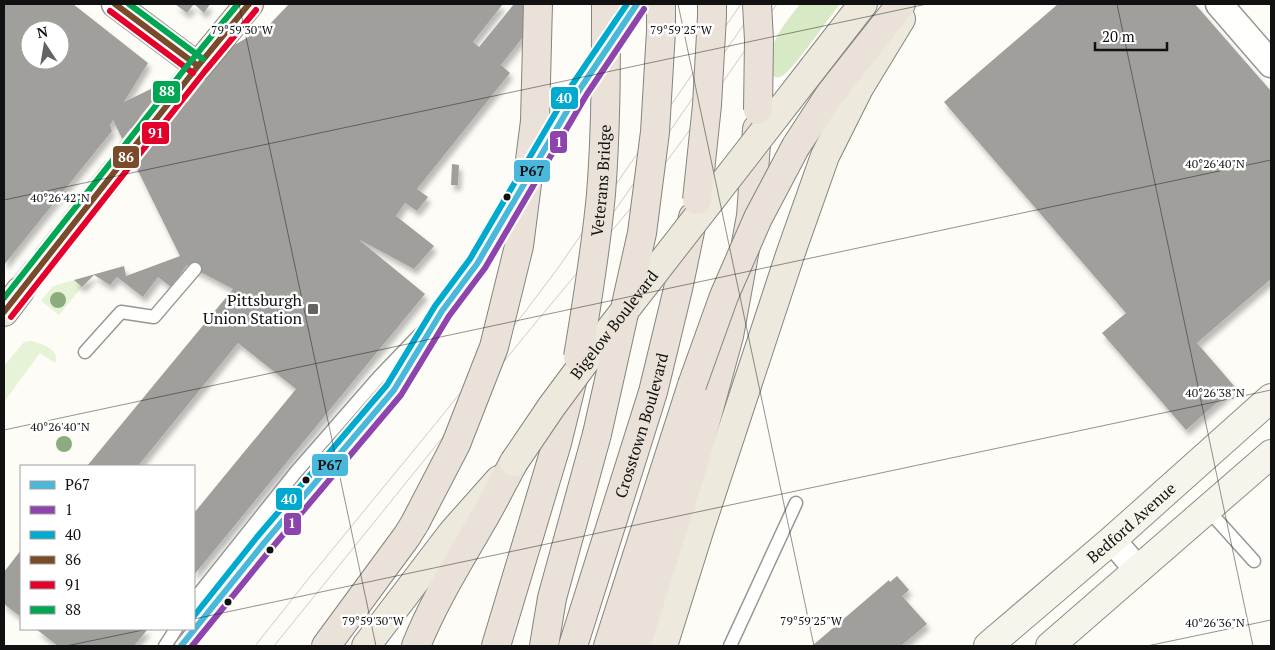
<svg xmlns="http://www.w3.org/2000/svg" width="1275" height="650" font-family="'PT Serif',serif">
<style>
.green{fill:#e7f3d7}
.forest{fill:#d8eac5}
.building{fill:#a19f9c;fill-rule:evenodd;filter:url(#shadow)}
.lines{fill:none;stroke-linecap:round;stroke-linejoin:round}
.primary-tunnel{stroke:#dad9d4;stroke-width:28;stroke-dasharray:28 14;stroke-linecap:butt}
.lane-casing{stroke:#979795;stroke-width:15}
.street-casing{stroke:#979795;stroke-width:29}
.secondary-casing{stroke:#8e8d8b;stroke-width:30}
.primary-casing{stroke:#858482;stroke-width:30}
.highway-casing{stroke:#858482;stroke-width:30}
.lane{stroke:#fffffe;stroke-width:12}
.street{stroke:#fffffe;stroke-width:26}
.secondary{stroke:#f6f4eb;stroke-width:28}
.primary{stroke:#ede9dc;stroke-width:28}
.highway{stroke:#eae1d8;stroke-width:28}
.tram{stroke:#d9c6c7;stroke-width:1}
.primary-bridge-casing{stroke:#858482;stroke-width:30;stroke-linecap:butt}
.highway-bridge-casing{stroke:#858482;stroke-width:30;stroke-linecap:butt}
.primary-bridge{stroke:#ede9dc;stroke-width:28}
.highway-bridge{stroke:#eae1d8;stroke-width:28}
.bus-1-casing{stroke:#fff;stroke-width:10}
.bus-2-casing{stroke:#fff;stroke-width:10}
.bus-3-casing{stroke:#fff;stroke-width:10}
.bus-4-casing{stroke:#fff;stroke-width:10}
.bus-5-casing{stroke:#fff;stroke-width:10}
.bus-6-casing{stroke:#fff;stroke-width:10}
.bus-1{stroke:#49b8da;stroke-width:6}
.bus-2{stroke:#8e44ad;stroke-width:6}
.bus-3{stroke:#00a9ce;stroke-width:6}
.bus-4{stroke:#7a4b2a;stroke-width:6}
.bus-5{stroke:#e4002b;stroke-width:6}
.bus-6{stroke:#00a651;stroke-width:6}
.tree{fill:#8cac80}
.ticks{fill:none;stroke:#111;stroke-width:1;stroke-opacity:0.45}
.bus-dot{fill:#111;stroke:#fff;stroke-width:2}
.poi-dot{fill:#646362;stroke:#fff;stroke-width:2}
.labels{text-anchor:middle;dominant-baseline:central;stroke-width:5;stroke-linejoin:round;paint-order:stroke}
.street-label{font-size:16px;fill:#111;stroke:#fff}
.poi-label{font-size:16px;fill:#111;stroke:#fff;text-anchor:end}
.ticks-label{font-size:12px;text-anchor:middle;fill:#111;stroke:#fff;stroke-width:5;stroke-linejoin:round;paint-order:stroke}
.line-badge{stroke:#fff;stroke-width:2}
.badge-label{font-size:14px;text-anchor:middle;font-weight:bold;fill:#fff}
.pale-badge-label{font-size:14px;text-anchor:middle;font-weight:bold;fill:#111}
</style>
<defs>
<filter id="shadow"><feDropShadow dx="3" dy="5.5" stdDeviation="2.5" flood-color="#0004"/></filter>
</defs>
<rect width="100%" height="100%" fill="#fdfcf7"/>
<path class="green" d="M74 280 82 287 59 315 41 301 53 286Z
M31 341C41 343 61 350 55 363L40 353 4 402V366L24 342Z"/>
<path class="forest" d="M800 4H840C830 16 791 74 780 77 776 78 775 77 772 75 772 66 771 56 773 47 776 33 791 16 800 4Z"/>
<path class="building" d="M4 4H73L148 63 124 102 198 66 269 25 289 4H503L473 42 479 47 514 4H549L501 65 510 73 417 189 428 197 417 211 405 203 396 216 434 246 414 269 358 239 425 294 194 575V513L296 389 238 343 138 466H87L233 289 187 265 171 287 158 277 143 297 117 277 110 285 94 275 82 287 74 280 124 266 126 276 180 256 113 120 110 125 112 131 4 265ZM30 30H60V60H30Z
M175 4H210L204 13 194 4 187 13Z
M1058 4H1195L1271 91V279L1197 343 1235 387 1186 430 1102 333 1126 313 944 102Z
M452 164 459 165 458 185H451Z
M21 550V617L4 604V572Z
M897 576 909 590 902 596 927 624 901 646H812L889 580 890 582Z
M36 629H148L134 646H58Z"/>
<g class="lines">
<path class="primary-tunnel" d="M20 291 198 66"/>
<defs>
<path id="lane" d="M537 162 580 89 637 4
M85 352 121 312 154 317 195 269
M1208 510 1254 561
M194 600 296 472 378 378 425 329
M165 646 176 629
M181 646 264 543 394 390 442 311 477 264 518 194
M730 646 796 503"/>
<path id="street" d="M115 4 198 66
M1219 4 1271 64
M1112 540 1138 570"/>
<g id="secondary">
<path id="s1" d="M988 646 1112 540 1271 398"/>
<path d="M1050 646 1271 454"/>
</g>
<path id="primary" d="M198 66 249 4
M814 67 863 4
M4 312 20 291
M366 646 452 533 499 480
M663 646 699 531 790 255 825 156 859 88 901 19"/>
<g id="highway">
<path d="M796 146 830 94 901 4"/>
<path d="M326 646 407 536 415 523"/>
<path d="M416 646C433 603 458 563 481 523 493 503 503 482 514 462"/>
<path d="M496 646 557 443 573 378"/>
<path d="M544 646 552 598 597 434"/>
<path id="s2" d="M573 646 653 392 678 289 693 217"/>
<path d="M608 646 692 385"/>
<path d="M636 646 696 456 729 336 751 216 757 129"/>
</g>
</defs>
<use href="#lane" class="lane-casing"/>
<use href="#street" class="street-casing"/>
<use href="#secondary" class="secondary-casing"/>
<use href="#primary" class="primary-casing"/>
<use href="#highway" class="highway-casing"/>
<use href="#lane" class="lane"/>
<use href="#street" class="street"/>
<use href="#secondary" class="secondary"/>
<use href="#primary" class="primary"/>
<use href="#highway" class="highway"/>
<path class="tram" d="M584 255 758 4
M255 646 309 578 441 417 521 317 558 268 741 4
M274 646 523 338 644 192 689 131 777 4"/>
<defs>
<g id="primary-bridge">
<path id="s3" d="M514 462 552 406 587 359 814 67"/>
</g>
<g id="highway-bridge">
<path d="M757 4 759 40 758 110"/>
<path d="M697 200 707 105 712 16V4"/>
<path id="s4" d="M578 357C587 303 596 249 601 194 606 131 606 67 606 4"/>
<path d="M692 385 724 296 758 218 796 146"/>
<path d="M597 434 642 233 655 132 661 31V4"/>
<path d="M415 523 456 444 494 347 519 246 535 121 538 4"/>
</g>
</defs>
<use href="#primary-bridge" class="primary-bridge-casing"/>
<use href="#highway-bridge" class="highway-bridge-casing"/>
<use href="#primary-bridge" class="primary-bridge"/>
<use href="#highway-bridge" class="highway-bridge"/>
<defs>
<path id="bus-1" d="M181 646 264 543 394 390 442 311 477 264 580 89 637 4"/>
<path id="bus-2" d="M192 646 271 549 401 395 449 316 485 268 587 94 644 9"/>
<path id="bus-3" d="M194 616 257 537 387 385 435 306 470 259 572 85 627 4"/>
<path id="bus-4" d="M115 4 198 66
M4 312 198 66 249 4"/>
<path id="bus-5" d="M110 11 193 73
M11 317 205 71 256 10"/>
<path id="bus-6" d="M129 4 203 59
M4 298 191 61 238 4"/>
</defs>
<use href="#bus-1" class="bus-1-casing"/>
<use href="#bus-2" class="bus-2-casing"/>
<use href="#bus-3" class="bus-3-casing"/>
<use href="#bus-4" class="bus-4-casing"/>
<use href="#bus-5" class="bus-5-casing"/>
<use href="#bus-6" class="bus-6-casing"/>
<use href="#bus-1" class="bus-1"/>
<use href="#bus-2" class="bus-2"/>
<use href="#bus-3" class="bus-3"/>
<use href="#bus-4" class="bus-4"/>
<use href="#bus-5" class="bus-5"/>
<use href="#bus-6" class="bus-6"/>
</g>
<g class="tree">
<circle cx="58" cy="300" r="8"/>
<circle cx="64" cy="444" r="8"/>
</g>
<path class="ticks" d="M239 4 376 646M678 4 814 646M1117 4 1253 646M4 200 927 4M4 430 1271 160M194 619 1271 390M66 646 148 629M1147 646 1271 620"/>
<g class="bus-dot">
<circle cx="507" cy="197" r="4.5"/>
<circle cx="306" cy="480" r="4.5"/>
<circle cx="270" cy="550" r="4.5"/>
<circle cx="228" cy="602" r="4.5"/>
</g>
<rect class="poi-dot" x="307" y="303" width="12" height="12" rx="2.5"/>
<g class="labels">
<g class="street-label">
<text stroke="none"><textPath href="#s4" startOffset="178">Veterans Bridge</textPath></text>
<text stroke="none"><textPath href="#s3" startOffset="170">Bigelow Boulevard</textPath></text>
<text stroke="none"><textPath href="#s2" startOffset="231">Crosstown Boulevard</textPath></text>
<text stroke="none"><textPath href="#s1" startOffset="189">Bedford Avenue</textPath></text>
</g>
<g class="poi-label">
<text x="302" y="300">Pittsburgh<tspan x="302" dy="18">Union Station</tspan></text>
</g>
</g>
<g class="ticks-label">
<text x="242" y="34">79°59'30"W</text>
<text x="681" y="34">79°59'25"W</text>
<text x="1215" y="168">40°26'40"N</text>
<text x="60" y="202">40°26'42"N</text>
<text x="1215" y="397">40°26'38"N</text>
<text x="60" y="431">40°26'40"N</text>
<text x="373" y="625">79°59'30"W</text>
<text x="811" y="625">79°59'25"W</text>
<text x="1215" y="627">40°26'36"N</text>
</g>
<g class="line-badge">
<rect x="152" y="80" width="29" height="24" rx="5" fill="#00a651"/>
<rect x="550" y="86" width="29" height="24" rx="5" fill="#00a9ce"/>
<rect x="141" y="121" width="29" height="24" rx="5" fill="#e4002b"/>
<rect x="549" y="130" width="19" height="24" rx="5" fill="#8e44ad"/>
<rect x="112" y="145" width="28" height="24" rx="5" fill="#7a4b2a"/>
<rect x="513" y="159" width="38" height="24" rx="5" fill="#49b8da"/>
<rect x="311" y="453" width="38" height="24" rx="5" fill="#49b8da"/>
<rect x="275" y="487" width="28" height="24" rx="5" fill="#00a9ce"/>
<rect x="283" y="512" width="19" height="24" rx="5" fill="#8e44ad"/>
</g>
<g class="badge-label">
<text x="167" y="96">88</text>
<text x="564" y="103">40</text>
<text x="156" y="138">91</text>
<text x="559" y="147">1</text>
<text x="126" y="162">86</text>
<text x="289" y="504">40</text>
<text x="292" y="528">1</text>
</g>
<g class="pale-badge-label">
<text x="532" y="176">P67</text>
<text x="330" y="470">P67</text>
</g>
<rect width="1275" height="650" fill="none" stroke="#111111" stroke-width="10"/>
<rect x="20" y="465" width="175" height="165" fill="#ffffff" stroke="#a0a0a0"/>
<rect x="30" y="481" width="25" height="8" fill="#49b8da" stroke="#a0a0a0"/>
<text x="65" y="490" font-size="15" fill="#111111">P67</text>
<rect x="30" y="506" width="25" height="8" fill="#8e44ad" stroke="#a0a0a0"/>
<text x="65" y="515" font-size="15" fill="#111111">1</text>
<rect x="30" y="531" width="25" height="8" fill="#00a9ce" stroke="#a0a0a0"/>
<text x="65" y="540" font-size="15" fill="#111111">40</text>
<rect x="30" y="556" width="25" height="8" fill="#7a4b2a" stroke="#a0a0a0"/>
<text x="65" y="565" font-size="15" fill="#111111">86</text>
<rect x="30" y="581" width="25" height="8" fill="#e4002b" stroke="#a0a0a0"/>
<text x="65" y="590" font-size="15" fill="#111111">91</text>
<rect x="30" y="606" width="25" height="8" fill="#00a651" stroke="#a0a0a0"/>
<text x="65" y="615" font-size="15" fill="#111111">88</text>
<g transform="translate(45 45) rotate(348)"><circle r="24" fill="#ffffff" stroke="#a0a0a0"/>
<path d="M0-4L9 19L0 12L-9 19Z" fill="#646362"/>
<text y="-8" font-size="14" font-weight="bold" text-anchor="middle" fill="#111111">N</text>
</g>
<path d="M1095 42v8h72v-8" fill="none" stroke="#111111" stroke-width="2.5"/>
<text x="1102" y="42" font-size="15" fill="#111111" stroke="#ffffff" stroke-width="4" paint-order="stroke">20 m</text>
</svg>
